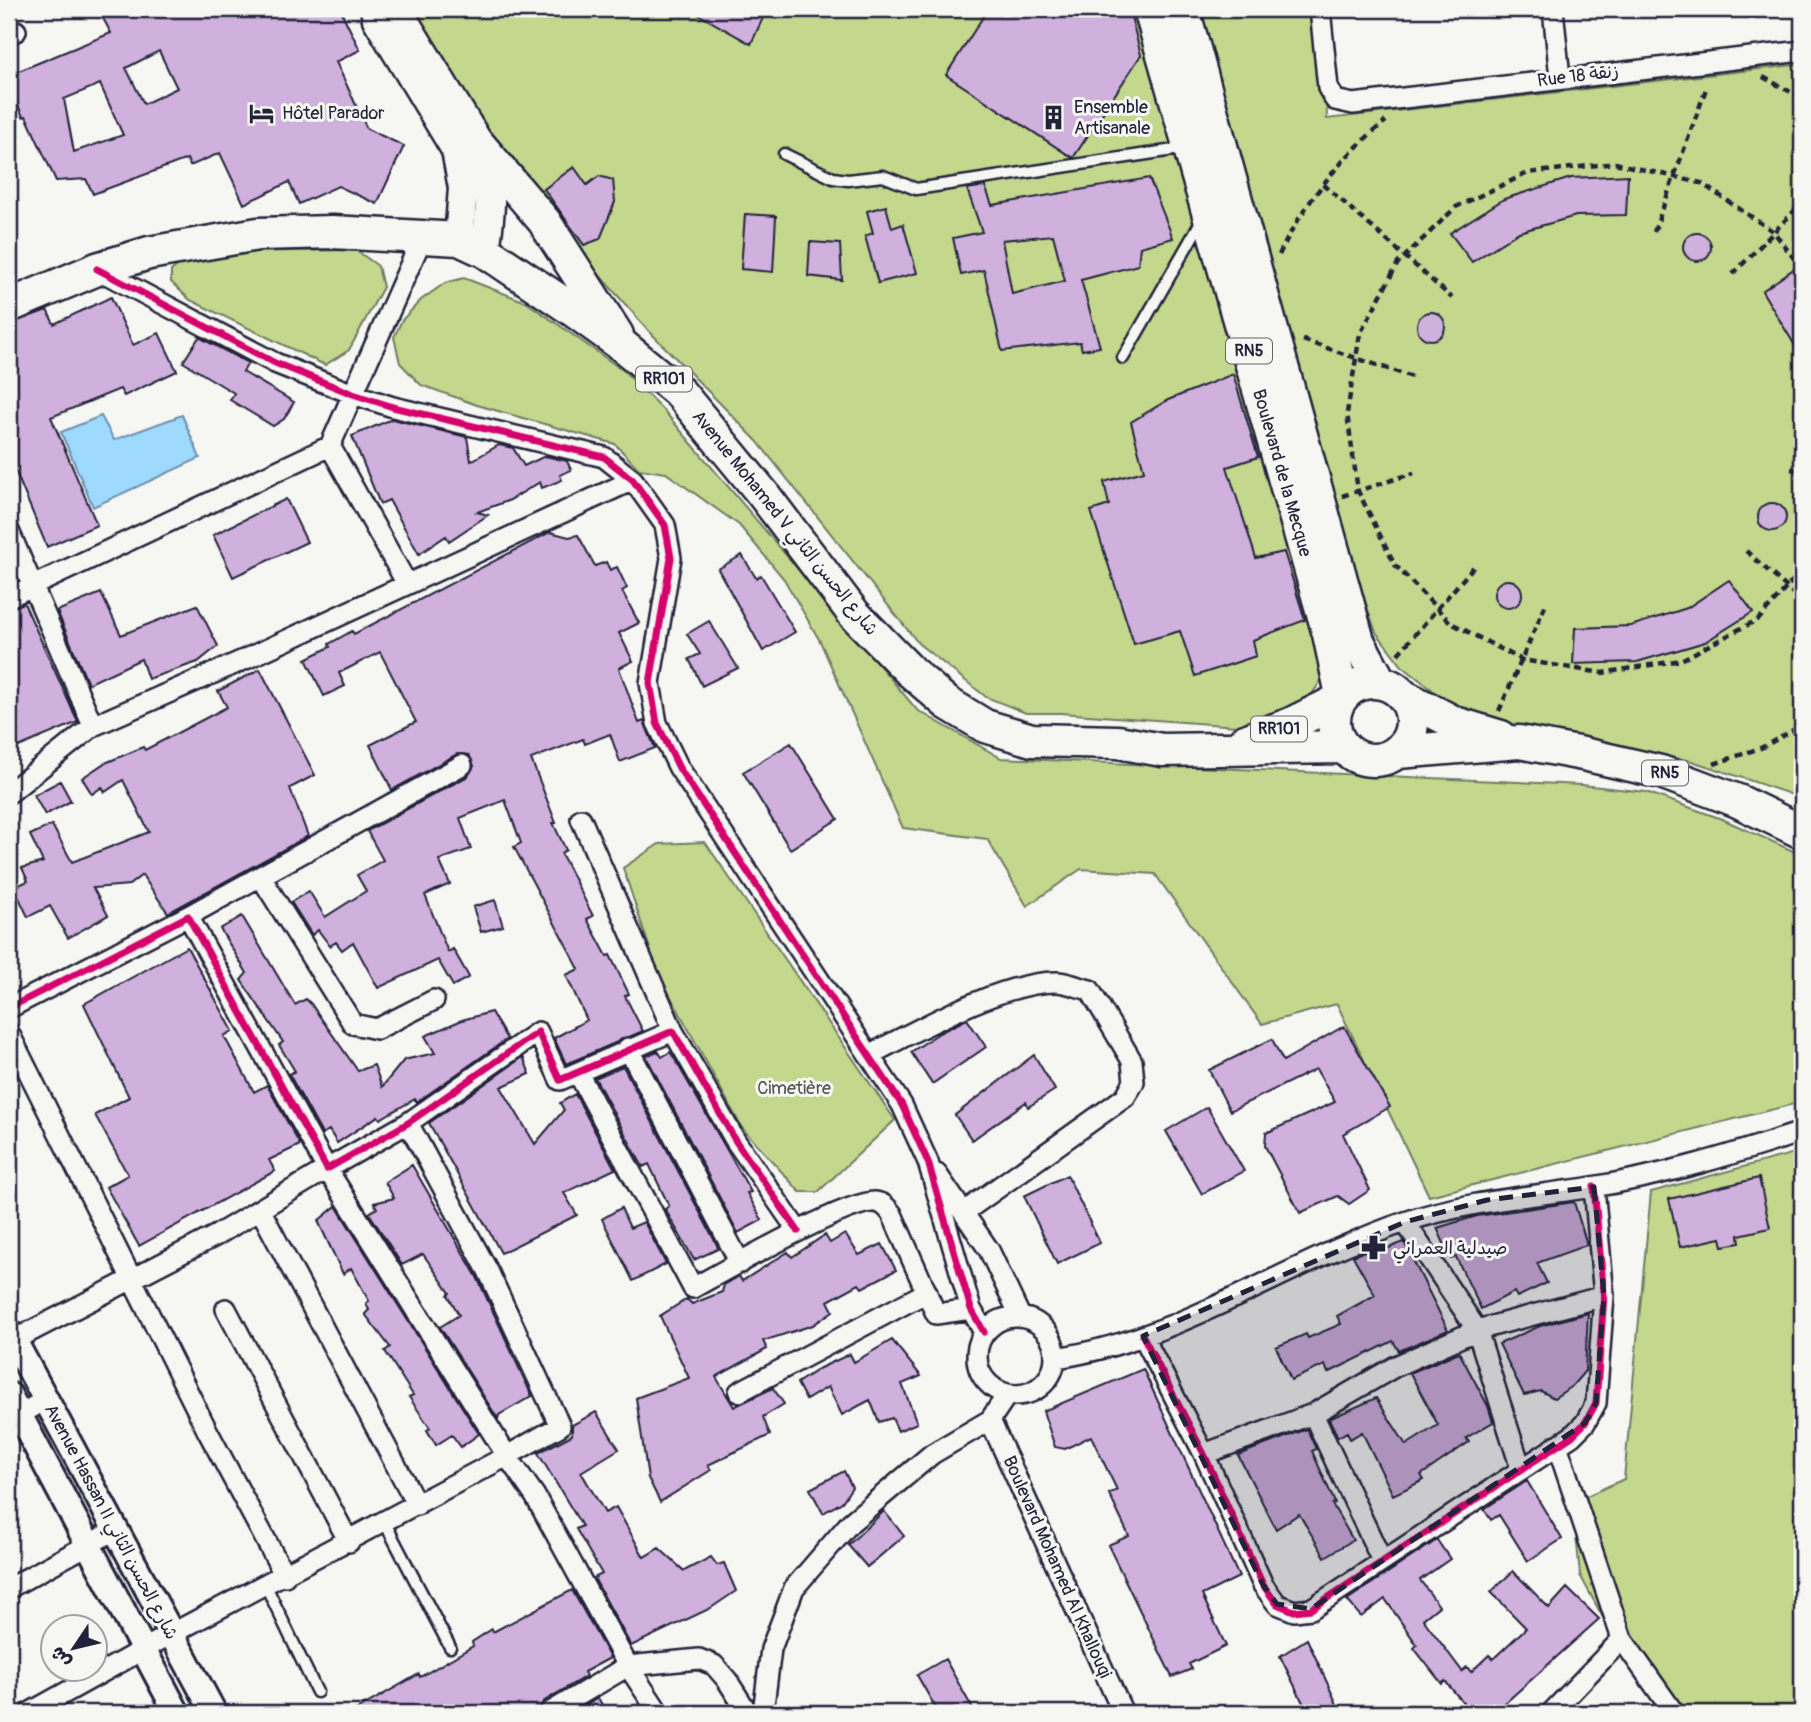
<svg xmlns="http://www.w3.org/2000/svg" width="1811" height="1722" font-family="Pangolin,'Playpen Sans Arabic',sans-serif">
<style>
.green{fill:#c3d78d;stroke:#727c64;stroke-width:2}
.water{fill:#9ddafe;stroke:#6c90b0;stroke-width:2}
.building{fill:#d0b0dd;stroke:#22223b;stroke-width:2;fill-rule:evenodd}
.lines{fill:none;stroke-linecap:round;stroke-linejoin:round}
.service-casing{stroke:#22223b;stroke-width:15}
.minor-casing{stroke:#22223b;stroke-width:24}
.tertiary-casing{stroke:#22223b;stroke-width:30}
.secondary-casing{stroke:#22223b;stroke-width:33}
.primary-casing{stroke:#22223b;stroke-width:37}
.path{stroke:#22223b;stroke-width:4.5;stroke-dasharray:7 5;stroke-linecap:butt}
.service{stroke:#f6f6f2;stroke-width:10}
.minor{stroke:#f6f6f2;stroke-width:19}
.tertiary{stroke:#f6f6f2;stroke-width:24}
.secondary{stroke:#f6f6f2;stroke-width:28}
.primary{stroke:#f6f6f2;stroke-width:32}
.cycleway-casing{stroke:#f6f6f2;stroke-width:11}
.cycleway{stroke:#d6006c;stroke-width:7}
.marked{fill:#22223b;fill-opacity:0.2;stroke:#22223b;stroke-width:5;stroke-dasharray:14 9;stroke-linejoin:round}
.labels{text-anchor:middle;dominant-baseline:central;stroke-width:6;stroke-linejoin:round;paint-order:stroke}
.shield{fill:#f6f6f2;stroke:#626272;stroke-width:2}
.shield-label{font-size:16px;font-weight:bold;fill:#22223b}
.street-label{font-size:18px;fill:#22223b;stroke:#f6f6f2}
.poi-label{font-size:18px;fill:#22223b;stroke:#f6f6f2;text-anchor:start}
.park-label{font-size:18px;fill:#525854;stroke:#f6f6f2}
</style>
<rect width="100%" height="100%" fill="#f6f6f2"/>
<filter id="ink" filterUnits="userSpaceOnUse"><feTurbulence type="fractalNoise" baseFrequency=".0143" numOctaves="2"/><feDisplacementMap in="SourceGraphic" scale="14" xChannelSelector="R" yChannelSelector="G"/><feConvolveMatrix kernelMatrix="1 2 1 2 8 2 1 2 1" color-interpolation-filters="sRGB"/></filter>
<g filter="url(#ink)">
<path class="green" d="M415 9H1142L1320 640 1323 678 1312 694 1296 713 1264 728 1061 713H1026L986 697 919 644 757 441 649 331 556 226 447 80Z
M1191 9H1323L1327 119 1802 64V798L1692 761 1493 726 1449 703 1402 666 1376 632 1357 580Z
M356 250 378 266 383 287 349 350 325 365 190 300 171 282V271L187 258 237 252Z
M464 278 526 302 624 371 665 412 917 710 1001 758 1582 785 1646 792 1722 819 1802 855V1102L1429 1196 1337 1004 1262 1024 1155 874 1081 869 1027 906 987 839 903 828 820 641 784 579 739 525 666 473 639 469 615 444 477 405 421 385 400 363 394 337 402 320 421 300 445 283Z
M705 842 895 1120 818 1192H800L742 1128 658 973 623 868 659 844Z
M1802 1151V1713H1671L1622 1653 1580 1575 1573 1502 1624 1479 1651 1192Z"/>
<path class="water" d="M182 415 200 458 93 507 61 432 101 416 114 440Z"/>
<path class="building" d="M98 9H340L360 50 336 62 367 129 404 146 377 204 338 186 299 204 289 182 244 204 220 153 190 166 187 159 93 194 86 179 56 181 26 116 23 117 9 84V75L111 33ZM159 51 177 88 144 104 126 68ZM100 84 123 135 74 152 64 99Z
M689 9H767L751 44Z
M988 9H1129L1141 55 1073 158 946 75Z
M574 167 587 185 599 176 613 180 615 202 600 239 584 245 544 189Z
M1628 175 1626 215 1576 216 1519 232 1472 262 1450 233 1504 199 1571 178Z
M1149 178 1173 238 1140 247 1138 265 1081 280 1100 347 1082 350 1080 342 1002 351 984 270 961 275 953 238 982 232 967 189 985 186 992 205ZM1053 235 1065 281 1012 294 1002 240Z
M886 206 892 228 903 224 917 273 878 283 865 236 873 233 867 211Z
M745 214 776 216 773 272 741 269Z
M1683 247a14 14 0 1 1 28 0a14 14 0 1 1-28 0Z
M810 242 840 244 842 280 808 276Z
M1795 268 1802 281V357L1762 291Z
M111 297 133 345 159 333 177 371 124 396 120 389 51 417 97 525 47 547 9 456V324L47 310 54 324Z
M1417 326a14 14 0 1 1 28 0a14 14 0 1 1-28 0Z
M199 337 248 363 243 372 294 402 284 419 273 426 230 400 234 393 183 362Z
M1233 374 1258 457 1227 467 1256 558 1284 552 1305 620 1253 640 1256 656 1195 676 1180 631 1134 644 1091 511 1109 505 1104 482 1144 471 1131 422 1168 400Z
M392 419 467 437 471 461 499 445 513 448 524 466 545 456 567 461 571 470 560 475 562 480 542 488 540 482 510 500 477 512 488 515 449 541 446 536 419 554 389 500 380 504 352 436Z
M286 499 307 542 233 577 213 535Z
M1758 517a14 14 0 1 1 28 0a14 14 0 1 1-28 0Z
M550 532 569 537 578 535 595 566 606 562 610 570 617 567 627 588 622 591 639 623 619 633 633 661 619 668 639 723 644 721 655 748 620 762 610 734 585 744 583 739 531 759 556 823H553L566 850 561 853 593 916 587 919 607 956 610 955 629 994 625 996 643 1031 566 1064 554 1038 587 1020 566 975 579 969 514 847 521 843 505 800 460 818 471 849 439 860 450 884 425 895 448 952 453 949 469 977 453 986 438 960 378 988 353 942 342 950 336 942 330 946 318 930 312 935 291 902 309 891 325 917 366 891 357 875 383 860 367 831 468 776 474 766 469 755 457 754 392 790 370 745 416 722 380 652 339 673 345 686 324 696 306 659 330 647 329 644 352 631 354 634Z
M742 555 756 578 761 575 795 632 763 651 718 569Z
M1494 594a14 14 0 1 1 28 0a14 14 0 1 1-28 0Z
M1729 580 1753 612 1705 642 1637 662 1573 664 1575 628 1631 626 1687 608Z
M101 593 121 635 197 605 218 646 198 662 148 679 141 659 88 684 57 611Z
M24 603 78 722 9 751V609Z
M709 621 738 668 702 686 689 659 700 654 687 634Z
M260 669 315 775 290 788 308 836 168 913 142 875 129 885 93 888 108 915 68 938 50 906 28 917 14 887 28 881 22 868 43 862 30 835 52 825 72 862 149 832 123 780 105 792 102 787 92 794 82 778 103 764 143 747 145 750 227 707 218 691Z
M791 743 838 819 790 849 743 772Z
M60 781 71 801 45 815 34 795Z
M495 900 503 926 481 932 473 907Z
M242 916 295 1005 306 999 311 1004 358 1071 374 1065 382 1087 404 1060 435 1053 425 1036 462 1020 491 1012 507 1039 417 1102 415 1099 380 1119 378 1116 337 1143 329 1130 322 1134 289 1074 295 1071 279 1045 283 1042 241 980 247 973 220 929Z
M187 947 233 1031 224 1036 254 1092 267 1085 300 1145 269 1160 275 1171 139 1246 106 1187 128 1175 95 1115 129 1097 84 1004Z
M967 1019 986 1047 932 1084 911 1052 939 1033Z
M1344 1026 1390 1107 1343 1134 1370 1190 1349 1204 1338 1196 1300 1213 1265 1146 1266 1133 1335 1102 1316 1069 1230 1111 1209 1070 1272 1039 1283 1061Z
M658 1051 662 1057 670 1052 673 1056 751 1192 747 1193 762 1220 738 1233 646 1056Z
M1034 1055 1055 1090 1028 1107 1026 1102 972 1140 955 1115Z
M523 1057 530 1074 501 1087 535 1144 564 1110 560 1103 575 1094 615 1169 564 1193 577 1215 501 1253 429 1123Z
M623 1066 717 1245 718 1249 694 1260 665 1209 669 1206 649 1164 643 1167 638 1158 595 1078Z
M1207 1107 1244 1171 1202 1194 1166 1131Z
M412 1165 477 1277 532 1396 499 1415 498 1419 440 1327 459 1315 448 1295 450 1293 423 1254 402 1265 369 1213 377 1208 374 1203 394 1198 385 1182Z
M1067 1175 1100 1243 1057 1264 1024 1196Z
M1759 1178 1770 1228 1739 1235 1740 1243 1723 1246 1721 1238 1680 1247 1669 1199Z
M1574 1202 1587 1245 1537 1263 1547 1283 1517 1297 1514 1292 1481 1309 1456 1257 1451 1259 1437 1228 1477 1216Z
M336 1206 479 1434 461 1447 452 1435 436 1445 427 1430 430 1428 409 1397 413 1395 385 1351 390 1347 365 1314 369 1310 366 1303 369 1301 351 1268 343 1274 318 1221Z
M621 1208 630 1228 644 1222 666 1264 633 1281 602 1219Z
M845 1234 859 1255 882 1244 896 1270 862 1288 859 1284 828 1301 833 1311 813 1325 763 1341 767 1349 716 1377 734 1407 773 1388 784 1404 763 1417 770 1435 708 1465 711 1470 660 1502 648 1478 636 1398 689 1378 660 1316 687 1299 692 1304 722 1292 724 1285 736 1278 739 1276 742 1281 788 1252 792 1257 825 1235 830 1243Z
M1404 1242 1448 1330 1399 1351 1393 1341 1328 1373 1325 1365 1291 1380 1276 1347 1306 1334 1308 1338 1341 1324 1337 1316 1375 1295 1353 1256 1383 1243 1386 1249Z
M1588 1313 1585 1371 1572 1386 1554 1398 1541 1391 1524 1395 1499 1344 1540 1326Z
M892 1340 921 1376 902 1384 917 1423 898 1431 892 1418 879 1422 870 1400 842 1415 828 1387 806 1400 797 1383 820 1368 850 1354 854 1362Z
M1459 1352 1488 1406 1493 1422 1466 1438 1469 1442 1421 1475 1424 1480 1393 1495 1362 1432 1350 1439 1347 1432 1338 1437 1329 1419 1376 1398 1406 1445 1438 1425 1410 1373Z
M1143 1369 1239 1577 1202 1595 1226 1646 1189 1664 1192 1669 1172 1677 1108 1545 1129 1536 1109 1494 1117 1490 1091 1436 1065 1449 1055 1447 1043 1411Z
M596 1412 619 1449 581 1472 605 1513 616 1507 644 1557 659 1548 684 1571 711 1557 717 1565 724 1563 736 1591 711 1608 631 1646 594 1578 602 1574 576 1529 582 1526 538 1453 572 1435V1425Z
M1307 1429 1316 1449 1312 1451 1335 1503 1332 1504 1353 1540 1325 1557 1299 1514 1276 1529 1238 1455Z
M844 1471 852 1487 842 1502 823 1513 810 1489Z
M1527 1481 1562 1539 1528 1561 1499 1515 1491 1520 1484 1509Z
M884 1511 904 1536 867 1567 848 1545Z
M1437 1540 1450 1559 1420 1580 1439 1606 1423 1619 1462 1671 1467 1667 1471 1672 1489 1655 1493 1659 1526 1628 1491 1592 1513 1571 1549 1608 1567 1588 1599 1619 1494 1713H1472L1445 1681 1442 1684 1414 1648 1417 1645 1385 1599 1361 1617 1347 1600Z
M572 1590 610 1658 584 1672 586 1676 543 1702 537 1713H351L419 1674 420 1677 473 1646 472 1642 492 1629 493 1632Z
M1307 1639 1341 1713H1308L1280 1656Z
M945 1659 975 1713H940L934 1705 917 1675Z
M598 1698 607 1713H573Z"/>
<g class="lines">
<defs>
<path id="service" d="M784 154 833 178 848 180 883 176 916 189 1187 148
M1123 358 1202 220
M385 1523 450 1647
M266 1586 317 1692"/>
<path id="minor" d="M1320 9 1328 88 1335 100 1353 104 1802 51
M1553 9 1560 78
M9 34 16 31
M97 269 275 363 353 394 393 407 604 457 633 480 665 525 671 558 650 683 657 723 679 768 902 1105 928 1162 971 1309 984 1332
M330 446 407 584
M9 531 93 726
M9 597 330 446 423 236
M9 793 93 726 248 658 633 480
M581 819 673 1031
M261 877 353 1024 377 1029 434 1000
M188 916 462 765
M9 1008 188 916 327 1169 408 1123 538 1032 560 1080 673 1031 735 1140 798 1231
M9 1033 207 1430 285 1576
M628 1048 740 1263
M871 1054C920 1029 1003 981 1058 982 1069 983 1080 988 1090 990L1132 1061 1134 1082 1125 1097 964 1212
M578 1073 693 1288C724 1271 847 1200 875 1202 884 1203 887 1208 892 1214L936 1314 971 1309
M937 1174 989 1250 1020 1316
M261 1211 417 1505
M1405 1222 1477 1330 1521 1469
M226 1309 349 1542
M977 1356a39 39 0 1 1 78 0a39 39 0 1 1-78 0Z
M1143 1336 1204 1454 1263 1585 1277 1604 1294 1611 1311 1609 1572 1436 1585 1423 1596 1403 1604 1296 1594 1187
M14 1340 217 1235 327 1169 507 1456 560 1426 488 1271 408 1123
M1056 1358C1180 1340 1288 1262 1405 1222 1467 1201 1529 1197 1592 1187 1663 1176 1734 1154 1802 1132
M739 1392 927 1292
M1313 1414 1382 1561
M990 1420 1123 1713
M9 1421 45 1400
M1204 1454 1313 1414 1396 1366 1477 1330 1604 1296
M9 1588 115 1530
M1622 1639 1674 1713
M29 1713 171 1634 507 1456 535 1496 628 1666 659 1713
M549 1713 628 1666 699 1659 714 1665 727 1680 748 1713
M763 1713 771 1649 794 1588 850 1523 932 1454 990 1420 1007 1395
M1551 1713 1622 1639 1557 1445"/>
<path id="tertiary" d="M9 1331 214 1713
M9 1395 177 1713"/>
<path id="secondary" d="M375 9 377 19 456 150 463 188 459 239
M397 9 481 147C494 186 491 210 485 251"/>
<path id="primary" d="M1150 9 1329 634 1342 695
M1183 9 1358 641 1380 682
M481 147 544 221 617 335
M9 306 97 269 149 253 258 234 332 232 459 239 485 251 573 310 623 346 680 393 763 494 854 614 910 671 947 703 985 726 1032 740 1118 742 1162 750 1343 747
M1334 721a39 39 0 1 1 78 0a39 39 0 1 1-78 0Z
M1403 696 1455 723 1501 737
M1245 741 1291 724 1339 700
M1398 752 1519 742 1583 754 1661 772 1738 801 1802 832"/>
</defs>
<use href="#service" class="service-casing"/>
<use href="#minor" class="minor-casing"/>
<use href="#tertiary" class="tertiary-casing"/>
<use href="#secondary" class="secondary-casing"/>
<use href="#primary" class="primary-casing"/>
<path class="path" d="M1763 77 1802 98
M1323 184 1452 298
M1654 232 1706 89
M1279 255C1304 203 1341 157 1386 121
M1802 269 1774 232 1701 183 1615 163 1528 173 1456 207 1398 263 1360 334 1347 413 1358 491 1395 565 1451 623 1522 660 1602 673 1681 660 1759 619 1802 570
M1733 274 1802 203
M1303 340 1412 377
M1791 469 1802 471
M1342 496 1414 473
M1746 551 1802 601
M1398 654 1476 564
M1499 711 1546 604
M1714 764 1763 747 1802 725"/>
<use href="#service" class="service"/>
<use href="#minor" class="minor"/>
<use href="#tertiary" class="tertiary"/>
<use href="#secondary" class="secondary"/>
<use href="#primary" class="primary"/>
<defs>
<path id="cycleway" d="M97 269 275 363 353 394 393 407 604 457 633 480 665 525 671 558 650 683 657 723 679 768 902 1105 928 1162 971 1309 984 1332
M9 1008 188 916 327 1169 408 1123 538 1032 560 1080 673 1031 735 1140 798 1231
M1143 1336 1204 1454 1263 1585 1277 1604 1294 1611 1311 1609 1572 1436 1585 1423 1596 1403 1604 1296 1594 1187"/>
</defs>
<use href="#cycleway" class="cycleway-casing"/>
<use href="#cycleway" class="cycleway"/>
</g>
</g>
<path class="marked" d="M1594 1187 1604 1296 1596 1403 1585 1423 1311 1609 1277 1604 1263 1585 1143 1336 1405 1222 1487 1200Z"/>
<defs>
<symbol id="hotel-bare" viewBox="-9 -9 18 18"><path d="M-6-4.5h1.5V1H6V5H4.5V3h-9V5H-6ZM-4 0a1.8 1.8 0 1 1 3.6 0ZM.5 0V-2.5h3Q6-2.5 6 0Z" fill="#22223b" stroke="#f6f6f2" stroke-width="2.5" paint-order="stroke"/></symbol>
<symbol id="building-bare" viewBox="-9 -9 18 18"><path d="M-4-6H4V6H1V3H-1V6H-4ZM-2.5-4.3h1.7v1.8h-1.7ZM.8-4.3h1.7v1.8H.8ZM-2.5-1h1.7V.8h-1.7ZM.8-1h1.7V.8H.8Z" fill="#22223b" stroke="#f6f6f2" stroke-width="2.5" paint-order="stroke"/></symbol>
<symbol id="pharmacy-bare" viewBox="-9 -9 18 18"><path d="M-2-6h4v4h4v4h-4v4h-4v-4h-4v-4h4Z" fill="#22223b" stroke="#f6f6f2" stroke-width="2.5" paint-order="stroke"/></symbol>
</defs>
<g fill-rule="evenodd">
<use href="#hotel-bare" x="244" y="96" width="35" height="35"/>
<use href="#building-bare" x="1036" y="100" width="35" height="35"/>
<use href="#pharmacy-bare" x="1356" y="1230" width="35" height="35"/>
</g>
<g class="labels">
<g class="shield">
<rect x="1226" y="338.5" width="46" height="25" rx="5"/>
<rect x="636" y="366.5" width="56" height="25" rx="5"/>
<rect x="1251" y="716.5" width="56" height="25" rx="5"/>
<rect x="1642" y="760.5" width="46" height="25" rx="5"/>
</g>
<g class="shield-label">
<text x="1249" y="351">RN5</text>
<text x="664" y="379">RR101</text>
<text x="1279" y="729">RR101</text>
<text x="1665" y="773">RN5</text>
</g>
<g class="street-label">
<text transform="translate(1578 76) rotate(-7)">Rue 18 زنقة</text>
<text transform="translate(1282 473) rotate(74)">Boulevard de la Mecque</text>
<text transform="translate(785 523) rotate(51)">Avenue Mohamed V شارع الحسن الثاني</text>
<text transform="translate(111 1522) rotate(62)">Avenue Hassan II شارع الحسن الثاني</text>
<text transform="translate(1057 1567) rotate(66)">Boulevard Mohamed Al Khallouqi</text>
</g>
<g class="poi-label">
<text x="1074" y="107">Ensemble<tspan x="1074" dy="21">Artisanale</tspan></text>
<text x="282" y="113">Hôtel Parador</text>
<text x="1393" y="1248">صيدلية العمراني</text>
</g>
<g class="park-label">
<text x="794" y="1088">Cimetière</text>
</g>
</g>
<rect width="1811" height="1722" fill="none" stroke="#f6f6f2" stroke-width="35"/>
<rect x="18" y="18" width="1776" height="1687" fill="none" stroke="#22223b" stroke-width="2.5" filter="url(#ink)"/>
<g transform="translate(74 1648) rotate(235)"><circle r="33" fill="#f6f6f2" stroke="#a1a1a9" stroke-width="2"/>
<path d="M0-5L12 26L0 18L-12 26Z" fill="#22223b"/>
<text y="-10" font-size="19" font-weight="bold" text-anchor="middle" fill="#22223b">ش</text>
</g>
</svg>
